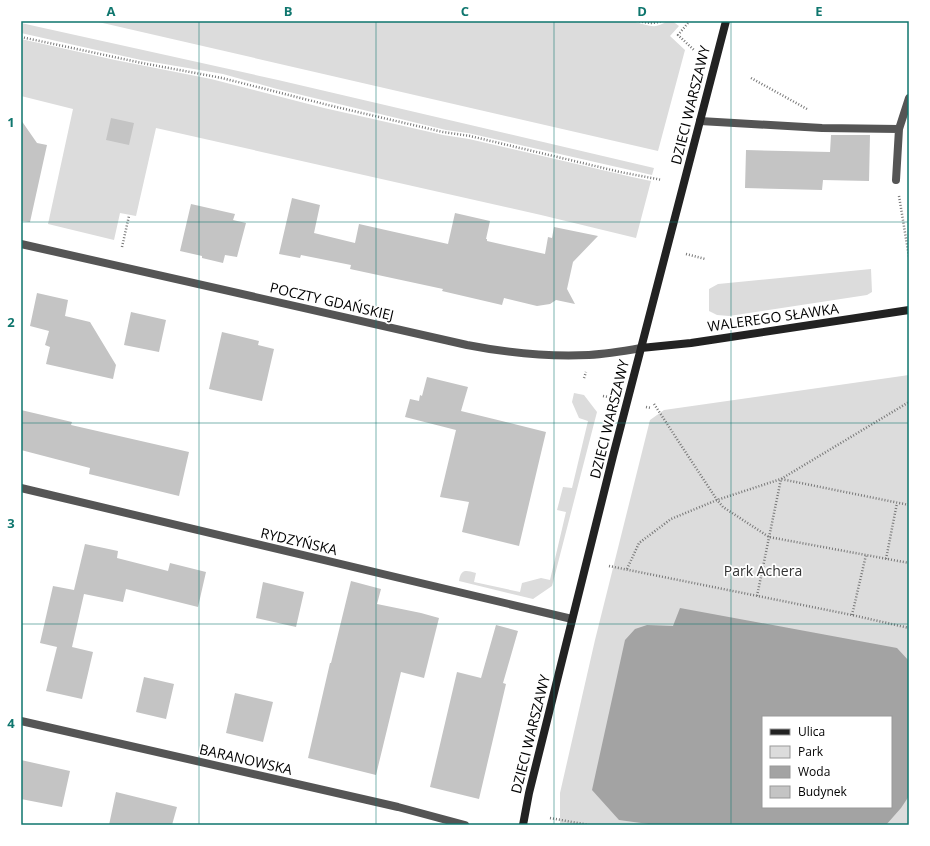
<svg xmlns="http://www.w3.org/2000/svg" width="930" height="846" font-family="'Open Sans',sans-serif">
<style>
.green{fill:#dcdcdc;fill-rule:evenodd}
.water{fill:#a3a3a3;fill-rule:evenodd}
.building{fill:#c4c4c4}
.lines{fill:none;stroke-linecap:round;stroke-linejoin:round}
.path{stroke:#777;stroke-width:2.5;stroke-dasharray:1 2;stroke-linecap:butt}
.lane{stroke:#555;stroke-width:8}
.street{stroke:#555;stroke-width:8}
.secondary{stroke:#222;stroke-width:8}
.grid{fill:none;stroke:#0f766e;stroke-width:1;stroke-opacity:0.55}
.labels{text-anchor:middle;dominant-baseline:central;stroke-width:3.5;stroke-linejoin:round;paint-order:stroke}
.street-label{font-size:14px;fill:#000;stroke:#fff}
.park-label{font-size:14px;fill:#333;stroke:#fff}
.neatline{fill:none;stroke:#0f766e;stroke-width:1.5}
.grid-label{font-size:13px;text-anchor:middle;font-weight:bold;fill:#0f766e}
</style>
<rect width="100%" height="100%" fill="#fff"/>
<path class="green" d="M94 21H631C637 22 650 27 656 26 668 24 666 16 679 26L670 36 685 50 658 151Z
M21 23 278 80 654 168 652 175 468 133 446 130 277 89 223 74 141 60 21 33Z
M21 39 115 60 211 79 324 108 373 119 443 135 469 139 632 177 651 181 636 238 541 215 156 128 136 216 120 213 114 240 48 224 73 109 21 96Z
M871 269 872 292 867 295 729 316 717 315 709 311V289L718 284Z
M909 375V825H560V793L595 640 650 420 664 410ZM763 717H891V807H763Z
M574 393 584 395 597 412 552 586 533 599 459 581C461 569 465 570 476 573L474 582 520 592 522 583 541 578 550 580 566 512 557 510 563 487 572 488 588 421 579 418 572 402Z"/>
<path class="water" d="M680 608 897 648 909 661V796L901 808 886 825H656L619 820 592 790 625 640 635 629 647 625 673 626ZM763 717H891V807H763Z"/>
<path class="building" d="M111 118 134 123 129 145 106 140Z
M21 120 37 143 47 145 30 222 21 221Z
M831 135H870L869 181 823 180 822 190 745 188 746 150 830 152Z
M292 198 320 205 314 233 355 243 359 224 448 244 455 213 490 221 486 239H487V241L545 254 548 237 552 238 554 227 598 236 573 262 567 289 575 304 556 300 550 304 537 306 504 298 502 305 442 291 443 289 350 269 351 265 301 255 300 258 279 254Z
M191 204 235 214 233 220 246 223 237 257 225 255 223 263 202 258V256L180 251Z
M37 293 68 300 65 316 90 322 116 365 113 379 46 364 50 347 45 345 49 331 30 326Z
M131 312 166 320 159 352 124 345Z
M222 332 259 341 258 345 274 349 262 401 209 389Z
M427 377 468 387 461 411 546 432 519 546 462 532 469 502 440 497 456 430 405 417 410 399 419 401 420 395 422 396Z
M21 410 72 422 71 425 189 452 179 496 89 474 90 468 21 450Z
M85 544 118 551 117 558 168 571 170 563 206 572 198 607 126 589 123 602 84 594 72 647 93 652 82 699 46 691 57 647 40 643 53 586 74 590Z
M351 581 381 589 377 604 421 613 439 618 424 678 401 672 376 775 308 758 330 663H331Z
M263 582 304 592 296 627 256 618Z
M496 625 518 631 503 683 506 684 479 799 430 787 457 672 481 678Z
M144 677 174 684 166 719 136 712Z
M235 693 273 702 263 742 226 733Z
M21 760 70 771 62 807 21 799Z
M116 792 177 807 172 825H109Z"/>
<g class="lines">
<path class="path" d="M639 21C647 23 654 24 661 21
M688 23 678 35 695 51
M21 37 142 63 222 78 332 106 443 132 470 136 620 172 662 180
M751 78 807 109
M899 196 909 257
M122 247 129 216
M686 254 705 259
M584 378 586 372
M603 396 608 397
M654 404 717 500 723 507 769 537 909 563
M646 407 651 408
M886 559 897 503
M609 566 852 615 909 628
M627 569 639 543 671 519 717 500 781 479 909 402
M757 596 781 479 909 505
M852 615 866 555
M550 818 589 825"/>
<path class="lane" d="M700 121 822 128 899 129
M896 180 899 129 909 98"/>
<path class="street" d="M21 244 467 345C508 353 548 357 589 355 606 354 624 351 641 348
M21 488 572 619
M21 721 398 807 465 825"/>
<path class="secondary" d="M641 348 691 343 909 310
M523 825 529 793 613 456 726 21"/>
</g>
<path class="grid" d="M199 21V825M376 21V825M554 21V825M731 21V825M21 222H909M21 423H909M21 624H909"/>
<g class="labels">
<g class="street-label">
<text transform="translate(690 105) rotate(-76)">DZIECI WARSZAWY</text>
<text transform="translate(332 301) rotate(13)">POCZTY GDAŃSKIEJ</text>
<text transform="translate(773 317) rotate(-8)">WALEREGO SŁAWKA</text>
<text transform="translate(609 419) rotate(-76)">DZIECI WARSZAWY</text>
<text transform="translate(299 541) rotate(13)">RYDZYŃSKA</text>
<text transform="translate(530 734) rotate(-76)">DZIECI WARSZAWY</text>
<text transform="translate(246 759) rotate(13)">BARANOWSKA</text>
</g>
<g class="park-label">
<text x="763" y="570">Park Achera</text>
</g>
</g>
<rect width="930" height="846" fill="none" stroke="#ffffff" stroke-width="44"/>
<rect x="762" y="716" width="130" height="92" fill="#ffffff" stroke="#999999"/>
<rect x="770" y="729" width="20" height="6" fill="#222222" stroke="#999999"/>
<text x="798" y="736" font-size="12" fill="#000000">Ulica</text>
<rect x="770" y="746" width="20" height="12" fill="#dcdcdc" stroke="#999999"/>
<text x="798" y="756" font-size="12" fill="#000000">Park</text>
<rect x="770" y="766" width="20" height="12" fill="#a3a3a3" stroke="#999999"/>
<text x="798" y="776" font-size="12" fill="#000000">Woda</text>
<rect x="770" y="786" width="20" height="12" fill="#c4c4c4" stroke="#999999"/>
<text x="798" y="796" font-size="12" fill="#000000">Budynek</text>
<rect x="22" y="22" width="886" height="802" class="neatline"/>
<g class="grid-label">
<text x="111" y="16">A</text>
<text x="288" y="16">B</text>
<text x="465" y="16">C</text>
<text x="642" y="16">D</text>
<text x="819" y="16">E</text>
<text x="11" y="127">1</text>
<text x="11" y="327">2</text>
<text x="11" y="528">3</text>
<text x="11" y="728">4</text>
</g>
</svg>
